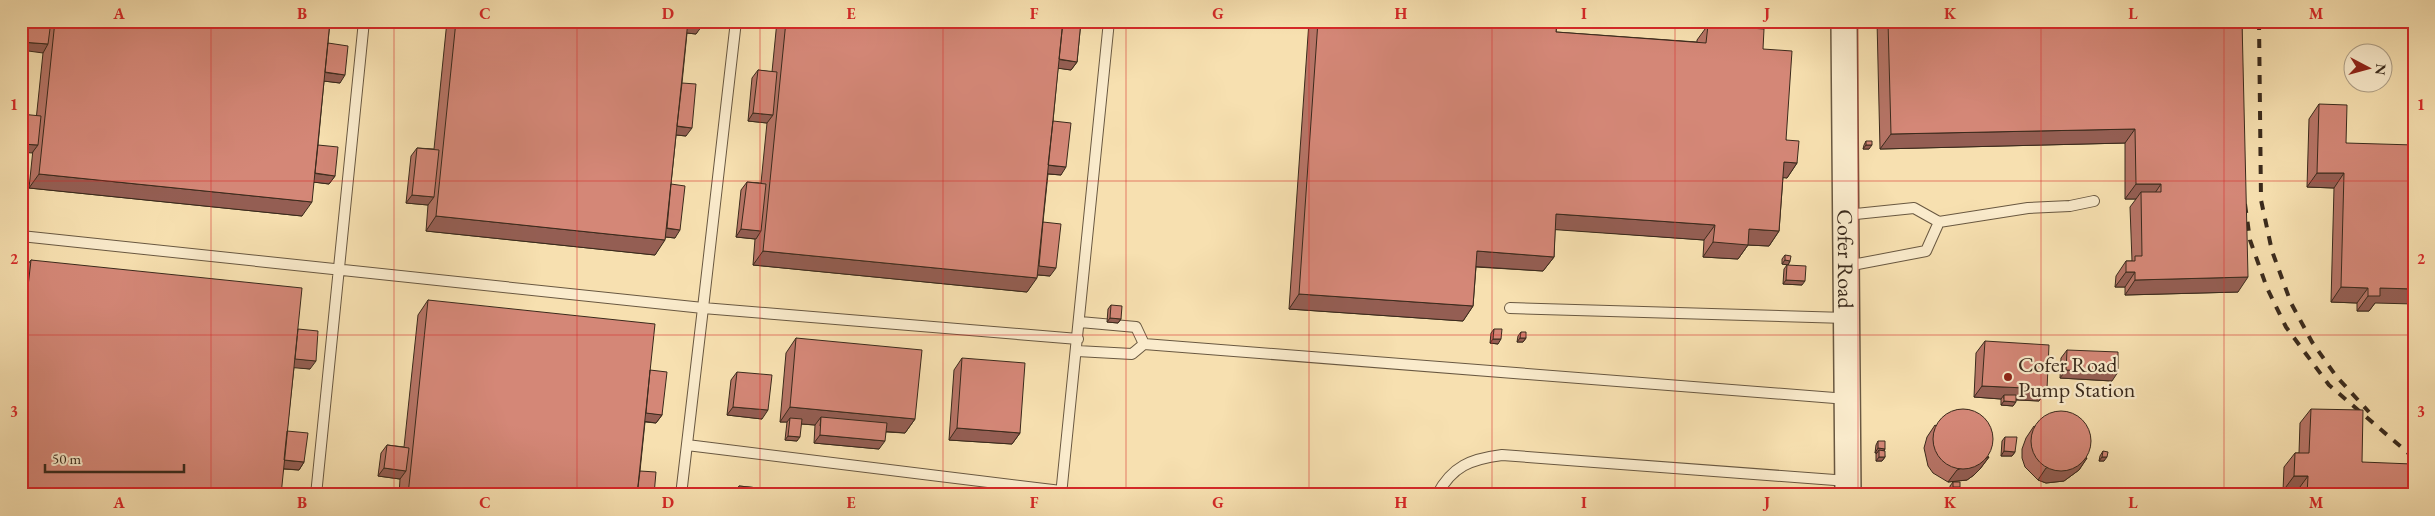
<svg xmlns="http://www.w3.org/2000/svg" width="2435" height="516" font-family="'EB Garamond',serif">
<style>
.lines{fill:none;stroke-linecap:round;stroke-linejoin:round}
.service-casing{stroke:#695841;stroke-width:12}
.tertiary-casing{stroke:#695841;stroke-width:28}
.service{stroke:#faebcc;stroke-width:10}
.tertiary{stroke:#faebcc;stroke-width:25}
.rail{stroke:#3a2a1c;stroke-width:4;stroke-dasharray:9 9;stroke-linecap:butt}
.wall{fill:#b67466;stroke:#3a2a1c}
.shaded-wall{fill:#945e53;stroke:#3a2a1c}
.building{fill:#d48777;stroke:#3a2a1c}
.grid{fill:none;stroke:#d62828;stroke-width:1;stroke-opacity:0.55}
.poi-dot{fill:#8f2418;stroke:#faebcc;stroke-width:2}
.labels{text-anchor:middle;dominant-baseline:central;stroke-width:4.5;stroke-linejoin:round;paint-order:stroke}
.street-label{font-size:22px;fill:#3a2a1c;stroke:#faebcc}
.poi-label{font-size:22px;fill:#3a2a1c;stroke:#faebcc;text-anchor:start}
.neatline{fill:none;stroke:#d62828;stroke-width:2}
.grid-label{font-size:16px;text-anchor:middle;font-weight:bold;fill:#d62828}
</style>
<rect width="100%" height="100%" fill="#f7e0b0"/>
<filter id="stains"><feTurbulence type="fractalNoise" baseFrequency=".004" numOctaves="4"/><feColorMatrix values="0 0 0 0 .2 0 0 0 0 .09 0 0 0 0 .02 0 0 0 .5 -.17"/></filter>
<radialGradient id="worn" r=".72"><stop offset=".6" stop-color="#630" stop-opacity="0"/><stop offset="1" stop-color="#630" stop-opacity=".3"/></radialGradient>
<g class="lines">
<defs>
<path id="service" d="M1846 215 1914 208 1939 222
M21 236 703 308 736 21
M1847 266 1926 251 1939 222 2028 208 2070 206 2094 201
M1510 308 1846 318
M1080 322 1136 327 1144 344
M1077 351 1132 354 1144 344 1847 399
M687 445 1061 491
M316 495 364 21
M681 495 703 308 1078 339
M1061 495 1109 21
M1437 495C1452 466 1471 459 1502 455L1848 481"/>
<g id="tertiary">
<path id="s1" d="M1844 21 1848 495"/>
</g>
</defs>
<use href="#service" class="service-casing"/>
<use href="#tertiary" class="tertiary-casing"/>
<use href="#service" class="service"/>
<use href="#tertiary" class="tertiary"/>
<path class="rail" d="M2259 21 2261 200 2272 251 2291 303 2312 342 2336 376 2369 412
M2245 204 2250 240 2267 288 2286 327 2329 385 2414 458"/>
</g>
<path class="wall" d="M21 21H330L328 43 340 83 324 81 318 145 335 176 329 184 314 182 302 216 29 188 43 53Z
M447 21H703L696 34 687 33 682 83 686 136 676 135 671 184 675 238 666 237 655 255 426 231 428 205 406 203 411 156 417 148 434 149Z
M777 21H1081L1077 62 1071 70 1058 68 1053 121 1061 175 1048 174 1043 222 1050 276 1038 275 1027 292 753 265 755 239 736 237 741 190 747 182 761 183 767 123 748 121 752 78 758 70 772 72Z
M1309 21H1557L1556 32 1697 42V40L1708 25 1763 49 1786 140 1797 163 1787 178 1783 177 1779 231 1769 246 1748 245 1738 259 1703 257 1704 240 1555 229 1554 257 1543 271 1476 267 1473 306 1463 321 1289 309Z
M1877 21H2242L2238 292 2125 295V287H2115L2116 276 2126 261H2132L2130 207 2136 199H2125V143L1880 149Z
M2319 104 2346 143 2375 303 2369 311H2357V303L2331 302 2334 188 2307 187 2309 119Z
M1866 141 1869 149H1863L1864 145Z
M1785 255 1790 261 1788 265 1782 264V259Z
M31 260 298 329 310 369 294 367 287 431 304 462 299 470 283 469 21 495V273Z
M1787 265 1802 285 1783 284 1784 269Z
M428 300 650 370 662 415 656 423 645 422 640 471 654 495H399L400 479 378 476 381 453 387 445 404 447 418 315Z
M1111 305 1121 319 1118 323 1107 322 1108 309Z
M1494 329 1498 344 1490 343 1491 333Z
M1521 332 1526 338 1523 342H1517L1518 336Z
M796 338 915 419 905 433 886 432 879 449 814 443 815 425 801 424 797 441 785 440 787 422H780L786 353Z
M1985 341 2047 389 2039 401 2016 400 2013 406 2001 405V399L1974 397 1976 353Z
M2067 350 2112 381 2060 378 2061 358Z
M962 358 1020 433 1012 444 949 440 954 370Z
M737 372 762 419 727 415 731 380Z
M2311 409 2362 462 2411 495H2297V491H2283L2284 467 2295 453H2299L2300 423Z
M1935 425 1989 457 1980 469 1974 475 1967 480 1948 482 1933 473 1928 466 1924 448 1927 437Z
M2034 426 2087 458 2079 470 2064 481 2046 483 2038 480 2025 467 2022 458V449L2026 438Z
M2005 437 2015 452 2012 456H2001L2002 441Z
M1878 441 1885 449 1884 451 1885 457 1882 461H1876V454L1877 453H1875L1876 445Z
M2103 451 2104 461H2099L2100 456Z
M1953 482 1957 491H1950V486Z
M739 486 826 495H733Z"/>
<path class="shaded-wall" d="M684 24 702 26 696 34 678 32Z
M21 42 48 44 43 53 21 50Z
M1055 59 1077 62 1071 70 1049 67Z
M321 72 345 75 340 83 315 80Z
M753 113 773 115 767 123 748 121Z
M673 126 692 128 686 136 668 134Z
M2135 129 2125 143 1880 149 1891 134Z
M21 144 38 145 32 153 21 152Z
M1866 145H1872L1869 149H1863Z
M1784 162 1797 163 1787 178 1774 177Z
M1045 165 1066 167 1061 175 1039 173Z
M311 173 335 176 329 184 305 181Z
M2317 173H2344L2334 188 2307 187Z
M39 174 312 202 302 216 29 188Z
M2136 184H2161L2151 199 2141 192 2136 199H2125Z
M412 195 434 197 428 205 406 203Z
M1556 214 1715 225 1704 240 1546 229Z
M436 216 665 240 655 255 426 231Z
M663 228 680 230 675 238 657 236Z
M741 229 761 231 756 239 736 237Z
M1749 229 1779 231 1769 246 1748 245 1738 259 1703 257 1713 242Z
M763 251 1037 278 1027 292 753 265Z
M1477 251 1554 257 1543 271 1467 266Z
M1785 260 1790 261 1788 265 1782 264Z
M1035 265 1056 268 1050 276 1029 274Z
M2126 272H2135L2125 287H2115Z
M2248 277 2238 292 2125 295 2135 280Z
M1786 280 1805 281 1802 285 1783 284Z
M2341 287 2368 288 2357 303 2331 302Z
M2380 288 2414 289V304L2375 303 2369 311H2357L2368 296Z
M1299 294 1473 306 1463 321 1289 309Z
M1110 318 1121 319 1118 323 1107 322Z
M1520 338H1526L1523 342H1517Z
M1493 339H1501L1498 344 1490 343Z
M291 358 316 361 310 369 285 367Z
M2066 370 2118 372 2112 381 2060 378Z
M1982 386 2047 389 2039 401 2004 399V395L2001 399 1974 397Z
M2004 401 2016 402 2013 406 2001 405Z
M733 407 768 410 762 419 727 415Z
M790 407 915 419 905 433 820 426 821 417 815 425 790 423V418L787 422H780Z
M642 412 662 415 656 423 636 420Z
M957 428 1020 433 1012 444 949 440Z
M820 435 885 441 879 449 814 443Z
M788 436 800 437 797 441 785 440Z
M1878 448 1885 449 1882 453 1879 450 1877 453H1875Z
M2004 451 2015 452 2012 456H2001Z
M1879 457H1885L1882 461H1876Z
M1989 457 1980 469 1974 475 1967 480 1948 482 1957 470Z
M2102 457H2107L2104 461H2099Z
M2087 458 2079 470 2064 481 2046 483 2038 480 2046 468Z
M281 460 304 462 299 470 275 468Z
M384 468 406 471 400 479 378 476Z
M2294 476H2308L2297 491H2283Z
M1953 487H1960L1957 491H1950Z"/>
<path class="building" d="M21 21H51L48 44 21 42Z
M55 21H330L312 202 39 174Z
M456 21H688L665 240 436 216Z
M688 21H703L702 26 688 25Z
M786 21H1063L1037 278 763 251Z
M1063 21H1081L1077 62 1059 59Z
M1318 21H1557L1556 32 1706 43 1708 25 1764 29 1763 49 1792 51 1786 140 1799 141 1797 163 1784 162 1779 231 1749 229 1748 245 1713 242 1715 225 1556 214 1554 257 1477 251 1473 306 1299 294Z
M1888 21H2242L2248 277 2135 280V272H2126V261H2135V256H2142L2141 192H2161V184H2136L2135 129 1891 134Z
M328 43 348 46 345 75 325 72Z
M758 70 777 72 773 115 753 113Z
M682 83 696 84 692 128 677 126Z
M2319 104 2347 105 2346 143 2414 145V289L2380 288V296H2368V288L2341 287 2344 173H2317Z
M21 114 41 116 38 145 21 144Z
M1053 121 1071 123 1066 167 1048 165Z
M1866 141H1872V145H1866Z
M318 145 338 147 335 176 315 173Z
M417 148 439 150 434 197 412 195Z
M747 182 766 184 761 231 741 229Z
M671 184 685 186 680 230 667 228Z
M1043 222 1061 224 1056 268 1039 266Z
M1785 255 1791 256 1790 261 1785 260Z
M31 260 302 288 281 495H21V349Z
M1787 265 1806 266 1805 281 1786 280Z
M428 300 655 324 637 495H408Z
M1111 305 1122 306 1121 319 1110 318Z
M298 329 318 331 316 361 295 359Z
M1494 329H1502L1501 339H1493Z
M1521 332H1526V338H1520Z
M796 338 922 350 915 419 790 407Z
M1985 341 2049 345 2047 389 1982 386Z
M2067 350 2118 352V372L2066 370Z
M962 358 1025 363 1020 433 957 428Z
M650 370 667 372 662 415 646 413Z
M737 372 772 375 768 410 733 407Z
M2004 395H2016V402L2004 401Z
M1933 439a30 30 0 1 1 60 0a30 30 0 1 1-60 0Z
M2311 409 2363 410 2362 462 2412 464 2411 495H2307L2308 476H2294L2295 453H2309Z
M2031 441a30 30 0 1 1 60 0a30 30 0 1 1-60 0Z
M821 417 887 423 885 441 820 435Z
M790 418 802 419 800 437 788 436Z
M287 431 308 433 304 462 284 460Z
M2005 437H2017L2015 452 2004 451Z
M1878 441H1885V449L1878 448Z
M387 445 409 448 406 471 384 468Z
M1879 450 1885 451V457H1879Z
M2103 451 2108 452 2107 457H2102Z
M640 471 656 472 654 495H637Z
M1953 482H1960V487H1953Z
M739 486 826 495H738Z"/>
<path class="grid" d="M211 21V495M394 21V495M577 21V495M760 21V495M943 21V495M1126 21V495M1309 21V495M1492 21V495M1675 21V495M1858 21V495M2041 21V495M2224 21V495M21 181H2414M21 335H2414"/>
<circle class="poi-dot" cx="2008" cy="377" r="5"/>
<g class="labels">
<g class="street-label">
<text stroke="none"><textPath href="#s1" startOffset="238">Cofer Road</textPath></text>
</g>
<g class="poi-label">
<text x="2018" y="364">Cofer Road<tspan x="2018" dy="25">Pump Station</tspan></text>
</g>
</g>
<rect width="2435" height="516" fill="none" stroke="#f7e0b0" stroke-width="55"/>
<g transform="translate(2368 68) rotate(96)"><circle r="24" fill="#faebcc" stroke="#ad9e86"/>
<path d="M0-4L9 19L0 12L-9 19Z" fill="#8f2418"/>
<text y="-8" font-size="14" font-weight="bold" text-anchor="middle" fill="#3a2a1c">N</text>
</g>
<path d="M45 464v8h139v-8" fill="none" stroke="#3a2a1c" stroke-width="2.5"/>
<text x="52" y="464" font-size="15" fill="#3a2a1c" stroke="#faebcc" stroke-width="4" paint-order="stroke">50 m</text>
<rect x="28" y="28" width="2380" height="460" class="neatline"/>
<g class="grid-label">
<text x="119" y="19">A</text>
<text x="302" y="19">B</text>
<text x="485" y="19">C</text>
<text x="668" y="19">D</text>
<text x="851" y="19">E</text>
<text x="1034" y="19">F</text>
<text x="1218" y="19">G</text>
<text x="1401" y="19">H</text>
<text x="1584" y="19">I</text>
<text x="1767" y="19">J</text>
<text x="1950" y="19">K</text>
<text x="2133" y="19">L</text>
<text x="2316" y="19">M</text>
<text x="14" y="110">1</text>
<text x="2421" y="110">1</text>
<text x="14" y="264">2</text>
<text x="2421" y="264">2</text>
<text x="14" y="417">3</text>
<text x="2421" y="417">3</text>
<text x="119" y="508">A</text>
<text x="302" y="508">B</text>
<text x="485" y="508">C</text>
<text x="668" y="508">D</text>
<text x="851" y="508">E</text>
<text x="1034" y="508">F</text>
<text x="1218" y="508">G</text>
<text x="1401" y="508">H</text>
<text x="1584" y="508">I</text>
<text x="1767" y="508">J</text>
<text x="1950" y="508">K</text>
<text x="2133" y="508">L</text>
<text x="2316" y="508">M</text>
</g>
<rect width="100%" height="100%" filter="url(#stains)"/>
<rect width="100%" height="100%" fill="url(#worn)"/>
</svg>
